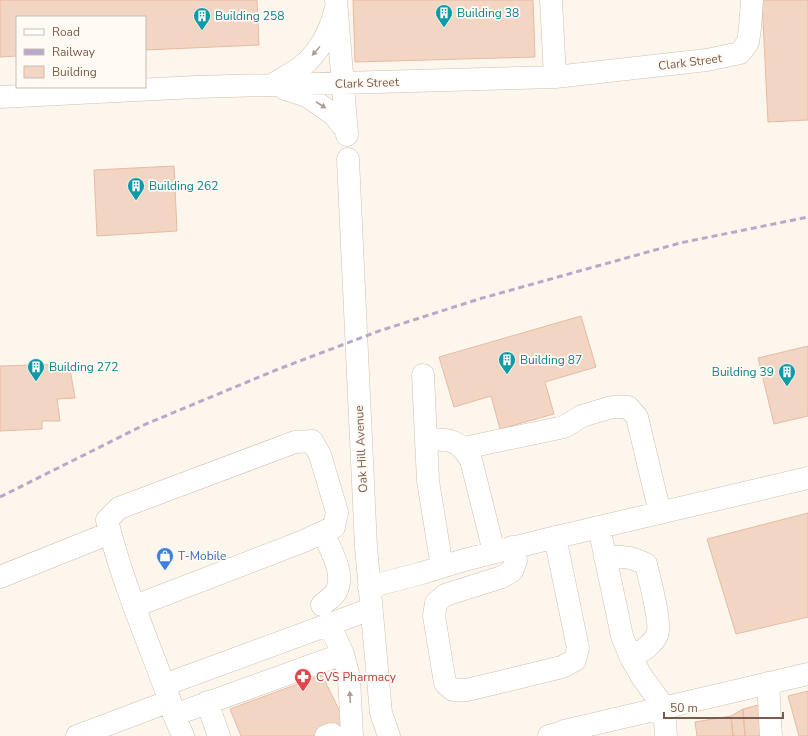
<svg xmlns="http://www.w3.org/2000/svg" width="808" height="736" font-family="'Nunito Sans',sans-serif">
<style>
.building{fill:#f3d5c3;stroke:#e6bba3}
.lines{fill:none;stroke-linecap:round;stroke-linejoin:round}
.minor-casing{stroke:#d1beb0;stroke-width:23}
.minor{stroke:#fff;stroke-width:22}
.rail{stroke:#b9a8c9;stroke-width:3;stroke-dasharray:6 4;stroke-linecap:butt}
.oneway{fill:#af9d94}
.labels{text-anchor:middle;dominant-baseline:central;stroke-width:3.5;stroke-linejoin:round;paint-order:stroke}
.culture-label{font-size:12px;fill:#0d838f;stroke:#fffaf3;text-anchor:start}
.street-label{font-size:12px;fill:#7a5c4d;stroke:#fffaf3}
.shop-label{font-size:12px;fill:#366cbe;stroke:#fffaf3;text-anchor:start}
.health-label{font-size:12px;fill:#be3a42;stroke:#fffaf3;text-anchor:start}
</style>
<rect width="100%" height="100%" fill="#fdf6ec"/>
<path class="building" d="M0 0H257L259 45 145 50V17H17V56L0 57Z
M353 0H533L535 57 355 62Z
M762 0H808V120L768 122Z
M174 166 177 231 97 236 94 170Z
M581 316 596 367 545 382 554 414 500 429 491 396 454 407 439 357Z
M808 346V416L774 424 758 358Z
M69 364 75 398 57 399 60 421H42V429L0 431V366Z
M808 513V617L736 634 707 539Z
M322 675 346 724 343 732 331 731 315 736H241L230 709Z
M808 691V736H799L788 696Z
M762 704 764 736H745L743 709Z
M743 709 745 736H733L731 716Z
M731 716 733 736H697L695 722Z"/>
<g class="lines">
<defs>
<path id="minor" d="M336 0 347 135
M551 0 555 77
M272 85C281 79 292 74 301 67 318 54 330 32 335 11
M285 89 307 96 333 114 347 131
M0 97 196 87 555 77 707 60 740 53 748 42 750 28 752 0
M348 159 366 547 381 713 389 736
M423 375 428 481 442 567
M426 439C450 440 457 438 471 460L494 552
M464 448 564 427 582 416 612 407H628L637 417 660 513
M599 527 622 636 631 658 642 677 664 707
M512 547 516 561 512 571 502 577 445 595 436 603 434 616 445 683 453 690H467L562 667 575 660 578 648 555 537
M605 558C621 555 631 557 646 564 649 578 662 623 657 635 652 646 640 652 631 658
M0 577 110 533
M369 587 422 573 464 560 544 540 808 478
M322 605C326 601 333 597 336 592 346 573 330 550 323 532
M135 606 304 541 334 527 337 512 320 455 312 441 295 442 119 508 107 520C122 582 148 641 170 701L174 715 183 736
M343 654 349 677 352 736
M768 683 771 736
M164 685 371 609
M207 702 219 736
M664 707 666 736
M174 715 343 654 329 624
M77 736 170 701
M326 736 332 734
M549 736 557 734 564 731 808 674"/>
</defs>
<use href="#minor" class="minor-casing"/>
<use href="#minor" class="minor"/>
<path class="rail" d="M0 497 146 424 276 370 379 331 479 299 680 243 808 217"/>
</g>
<defs><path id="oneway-solid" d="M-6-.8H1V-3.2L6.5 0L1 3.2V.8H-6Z"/></defs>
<g class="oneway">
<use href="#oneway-solid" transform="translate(316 51) rotate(131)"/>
<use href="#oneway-solid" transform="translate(321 105) rotate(33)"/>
<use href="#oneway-solid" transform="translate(350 697) rotate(-93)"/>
</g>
<defs>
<symbol id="building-pin" viewBox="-11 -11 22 30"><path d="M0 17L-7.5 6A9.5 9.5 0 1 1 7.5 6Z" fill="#0f9aa8" stroke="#fffaf3"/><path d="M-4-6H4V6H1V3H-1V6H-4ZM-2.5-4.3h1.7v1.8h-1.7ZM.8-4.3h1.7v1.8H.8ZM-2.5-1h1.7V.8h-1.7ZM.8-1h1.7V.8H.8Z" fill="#fff"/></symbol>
<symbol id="shop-pin" viewBox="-11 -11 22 30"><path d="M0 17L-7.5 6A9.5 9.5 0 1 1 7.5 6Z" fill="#3f7fe0" stroke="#fffaf3"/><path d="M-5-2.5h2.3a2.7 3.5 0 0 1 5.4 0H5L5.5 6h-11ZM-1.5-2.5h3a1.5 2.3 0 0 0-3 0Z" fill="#fff"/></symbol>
<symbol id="pharmacy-pin" viewBox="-11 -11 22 30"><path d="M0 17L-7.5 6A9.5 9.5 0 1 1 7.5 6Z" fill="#e0444e" stroke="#fffaf3"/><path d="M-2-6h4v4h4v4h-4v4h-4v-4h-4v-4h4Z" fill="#fff"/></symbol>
</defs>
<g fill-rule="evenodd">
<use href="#building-pin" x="434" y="3" width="20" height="27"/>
<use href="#building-pin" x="192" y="6" width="20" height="27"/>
<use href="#building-pin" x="126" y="176" width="20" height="27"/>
<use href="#building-pin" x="497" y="350" width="20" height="27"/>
<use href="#building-pin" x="26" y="357" width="20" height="27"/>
<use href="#building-pin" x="777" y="362" width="20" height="27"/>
<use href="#shop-pin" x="155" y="546" width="20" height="27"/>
<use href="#pharmacy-pin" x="293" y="667" width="20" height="27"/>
</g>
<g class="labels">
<g class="culture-label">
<text x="457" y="13">Building 38</text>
<text x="215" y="16">Building 258</text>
<text x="149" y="186">Building 262</text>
<text x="520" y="360">Building 87</text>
<text x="49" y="367">Building 272</text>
<text x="774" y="372" text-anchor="end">Building 39</text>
</g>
<g class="street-label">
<text transform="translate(690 62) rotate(-7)">Clark Street</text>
<text transform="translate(367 83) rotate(-2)">Clark Street</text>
<text transform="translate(361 449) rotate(-93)">Oak Hill Avenue</text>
</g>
<g class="shop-label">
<text x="178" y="556">T-Mobile</text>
</g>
<g class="health-label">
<text x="316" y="677">CVS Pharmacy</text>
</g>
</g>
<rect x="16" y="16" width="130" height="72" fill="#fffaf3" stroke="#cabbb1"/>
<rect x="24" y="29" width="20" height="6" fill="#ffffff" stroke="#cabbb1"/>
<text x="52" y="36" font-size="12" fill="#7a5c4d">Road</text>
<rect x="24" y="49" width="20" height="6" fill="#b9a8c9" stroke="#cabbb1"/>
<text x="52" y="56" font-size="12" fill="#7a5c4d">Railway</text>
<rect x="24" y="66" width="20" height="12" fill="#f3d5c3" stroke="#cabbb1"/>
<text x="52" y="76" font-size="12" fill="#7a5c4d">Building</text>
<path d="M664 712v6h119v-6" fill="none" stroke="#7a5c4d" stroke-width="2"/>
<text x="670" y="712" font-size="12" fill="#7a5c4d" stroke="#fffaf3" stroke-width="3" paint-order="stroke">50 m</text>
</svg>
